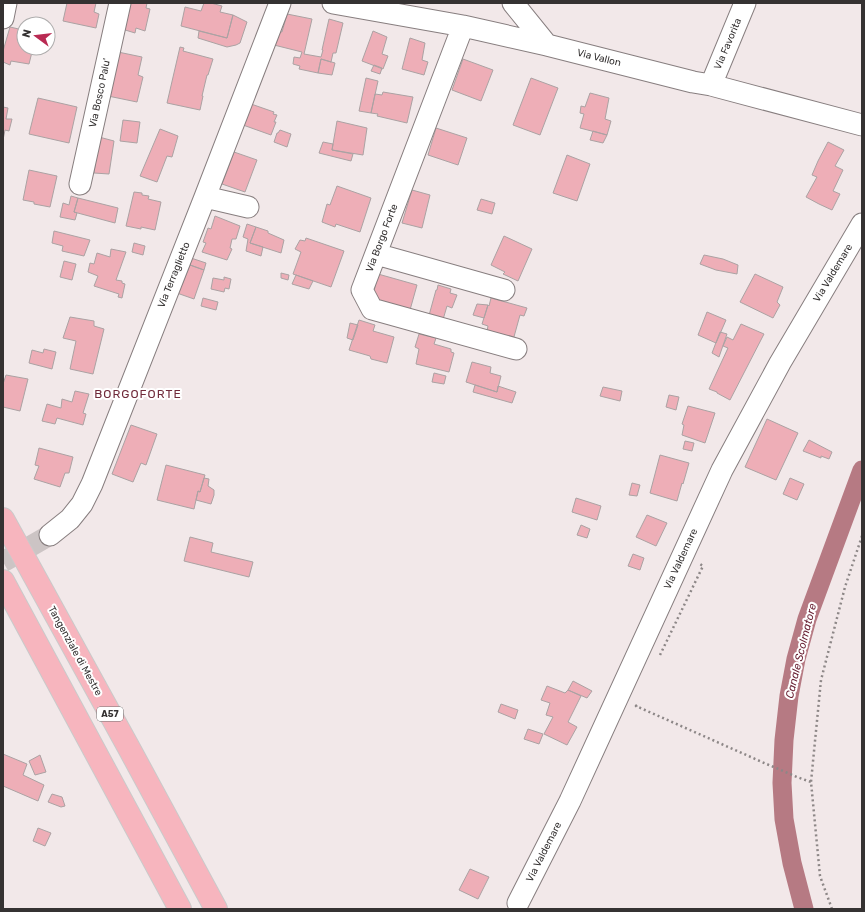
<svg xmlns="http://www.w3.org/2000/svg" width="865" height="912" font-family="Rubik,sans-serif">
<style>
.lines{fill:none;stroke-linecap:round;stroke-linejoin:round}
.canal{stroke:#b67a83;stroke-width:19}
.building{fill:#eeaeb7;stroke:#aba2a3}
.minor-tunnel{stroke:#ccc4c4;stroke-width:21;stroke-dasharray:21 10;stroke-linecap:butt}
.minor-casing{stroke:#877e7f;stroke-width:23}
.highway-casing{stroke:#cacaca;stroke-width:24}
.path{stroke:#8d8787;stroke-width:2.5;stroke-dasharray:2 3;stroke-linecap:butt}
.minor{stroke:#fff;stroke-width:21}
.highway{stroke:#f7b5be;stroke-width:22}
.labels{text-anchor:middle;dominant-baseline:central;stroke-width:4;stroke-linejoin:round;paint-order:stroke}
.shield{fill:#fff;stroke:#727070;stroke-width:1}
.shield-label{font-size:9px;font-weight:bold;fill:#353232}
.street-label{font-size:10px;fill:#353232;stroke:#fff}
.water-label{font-size:11px;font-style:italic;fill:#651b2e;stroke:#fff}
.quarter-label{font-size:12px;letter-spacing:1px;fill:#702a3a;stroke:#fff}
</style>
<rect width="100%" height="100%" fill="#f2e8e9"/>
<g class="lines">
<path class="canal" d="M804 909 792 863 784 819 782 783 784 740 789 696 796 659 807 619 862 470"/>
</g>
<path class="building" d="M67 3H96L94 12 99 14 96 28 63 21Z
M127 3H147L146 8 150 9 145 31 136 28 135 33 122 29Z
M204 3H211L222 6 220 12 233 15 227 38 181 26 185 7 201 11Z
M287 14 312 19 304 54 321 57 323 50H322L329 19 343 23 336 53H333L331 62 321 59 318 73 299 69 300 66 293 64 294 57 300 58 302 52 274 45 277 31 282 32Z
M233 15 247 22 240 43 236 45 227 47 198 38 199 31 227 38Z
M10 27 23 30 22 34H24V48H33L29 64 11 61 10 65 3 62V51Z
M373 31 387 37 382 54 388 56 383 69 362 61Z
M410 38 425 43 422 60 428 62 424 75 402 69Z
M180 47 184 48 183 51 213 59 208 75H207L202 96H203L200 110 167 103Z
M118 52 142 57 138 75 143 77 137 102 108 96Z
M321 59 335 63 332 75 318 73Z
M463 59 493 70 481 101 452 90Z
M374 65 382 68 380 74 371 71Z
M366 78 378 81 371 113 359 111Z
M531 78 558 88 540 135 513 125Z
M383 92 413 97 407 123 377 116 378 114 371 113 375 94 382 95Z
M590 93 609 98 605 119 611 121 607 135 580 128 584 114 580 113 581 106 585 107Z
M38 98 77 107 69 143 29 134Z
M251 104 274 112 273 114 277 115 274 122H276L271 135 243 125Z
M3 107 8 108 6 119H12L9 131 5 130 3 140Z
M123 120 140 122 137 143 120 141Z
M337 121 367 128 363 155 332 150Z
M436 128 467 138 458 165 428 155Z
M160 129 178 136 172 157 167 156 157 182 140 176Z
M280 130 291 134 287 147 274 142 277 133H278Z
M593 131 607 135 603 143 590 140Z
M99 137 114 141 109 174 94 173Z
M323 142 333 144 332 150 353 154 351 161 319 153Z
M828 142 844 150 835 166 843 170 833 191 840 194 832 210 819 204 806 197 817 177 812 175 818 161Z
M234 152 257 160 245 192 222 184Z
M567 155 590 164 577 201 553 193Z
M29 170 57 176 50 207 34 204V202L23 200Z
M337 186 371 198 360 232 336 224 335 227 322 222 327 204 330 205Z
M412 190 430 195 422 228 402 223Z
M134 192 142 193V195L149 196 148 199 161 202 155 230 141 227V229L126 226Z
M71 196 78 198 74 212 77 213 75 220 60 217 63 203 69 205Z
M78 198 118 208 115 223 74 212Z
M481 199 495 203 492 214 477 210Z
M215 216 240 226 236 239H232L230 248 232 249 227 260 202 252 206 243 203 242 208 228 211 229Z
M247 224 256 227 250 243 263 247 261 256 246 251 248 239 243 237Z
M256 227 268 231V233L284 240 281 253 250 243Z
M54 231 90 240 84 256 62 251 63 246 52 243Z
M504 236 532 249 518 281 503 274 505 272 491 265Z
M306 238 344 251 331 287 293 274 301 252 295 249 300 240 305 241Z
M134 243 145 246 143 255 132 252Z
M111 249 126 252 116 280 122 281V283L125 284 122 298 118 297 119 294 94 286 98 276 88 272 90 263 94 264 97 253 110 257Z
M704 255 723 259 738 265 737 274 716 270 700 264Z
M191 258 206 263 204 270 190 265Z
M64 261 76 264 72 280 60 277Z
M190 265 204 270 194 299 174 292 177 284 182 285Z
M281 273 289 275 288 280 281 278Z
M378 274 417 285 410 310 372 300Z
M755 274 783 287 777 302 780 305 773 318 740 302Z
M296 275 313 281 309 289 292 284Z
M224 277 231 279 229 289 225 288 224 292 211 289 213 278 224 280Z
M438 285 451 289 450 293 457 295 452 308 447 306 442 323 428 319 436 290H437Z
M203 298 218 302 216 310 201 306Z
M491 298 527 308 524 316 520 315 512 344 486 336 488 326 482 324 488 305 489 306Z
M477 304 488 305 484 318 473 315Z
M707 312 726 320 716 343 698 335Z
M70 317 94 321V326L104 329 93 374 70 369 76 341 63 338Z
M359 320 375 325 373 331 394 337 387 363 371 359 370 356 349 350Z
M350 323 358 325 353 340 347 338Z
M741 324 764 334 730 400 717 393V392L709 389 728 348 723 346 727 337 733 340Z
M720 332 727 334 719 357 712 353Z
M419 334 436 338 434 344 451 349V352L454 353 449 372 416 364 419 349 415 347Z
M44 349 56 352 52 369 29 363 32 350 43 353Z
M472 362 491 367 490 373 501 376 497 392 466 382Z
M434 373 446 376 444 384 432 382Z
M6 375 28 379 20 411 3 407V384Z
M475 385 497 392 498 386 516 392 512 403 473 392Z
M603 387 622 391 620 401 600 396Z
M75 391 89 394 83 413 86 414 83 425 57 418 55 424 42 421 47 404 61 408 62 399 72 402Z
M669 395 679 397 676 410 666 407Z
M688 406 715 413 705 443 682 435 684 425 682 424Z
M767 419 798 433 776 480 745 467Z
M131 425 157 434 146 465 141 463 133 482 112 474Z
M809 440 832 452 829 459 821 456V458L803 451Z
M685 441 694 443 692 451 683 449Z
M39 448 73 457 69 473H65L60 487 34 479 39 466 35 465Z
M660 455 689 463 683 484 682 483 677 501 650 493Z
M166 465 205 475 200 492 198 491 194 509 157 500Z
M204 478 209 479 208 486 214 490V495L211 504 196 500 198 491 200 492Z
M790 478 804 484 797 500 783 494Z
M632 483 640 485 637 496 629 495Z
M576 498 601 506 597 520 572 512Z
M647 515 667 523 656 546 636 537Z
M581 525 590 529 587 538 577 535Z
M190 537 213 543 211 552 253 562 249 577 184 561Z
M633 554 644 558 640 570 628 566Z
M573 681 592 691 587 698 568 690Z
M547 686 565 693 568 690 581 696 568 722 577 727 567 745 544 734 553 717 546 715 550 703 541 700Z
M501 704 518 710 515 719 498 712Z
M528 729 543 734 539 744 524 739Z
M3 754 27 764 23 775 44 785 38 801 3 786Z
M40 755 46 772 35 775 29 761Z
M52 794 62 797 65 806 61 807 48 802Z
M38 828 51 833 45 846 33 841Z
M470 869 489 877 478 899 459 890Z"/>
<g class="lines">
<path class="minor-tunnel" d="M3 562 50 535"/>
<defs>
<path id="minor" d="M333 3 463 26 547 45 693 82 711 85 862 125
M513 3 547 45
M3 18 6 3
M463 26 362 290 372 309 516 349
M711 85 745 3
M80 184 120 3
M205 197 248 207
M376 254 504 290
M50 535 70 519 82 504 92 484 205 197 280 3
M518 903 570 801 722 470 780 363 862 224"/>
<path id="highway" d="M3 519 130 750 216 909
M3 581 180 909"/>
</defs>
<use href="#minor" class="minor-casing"/>
<use href="#highway" class="highway-casing"/>
<path class="path" d="M660 655 703 566 700 564
M637 705 636 706 762 762 797 777 811 782
M832 909 820 876 811 782 821 680 845 587 862 536"/>
<use href="#minor" class="minor"/>
<use href="#highway" class="highway"/>
</g>
<g class="labels">
<rect class="shield" x="97" y="707" width="26" height="14" rx="3"/>
<g class="shield-label">
<text x="110" y="714">A57</text>
</g>
<g class="street-label">
<text transform="translate(728 44) rotate(-67)">Via Favorita</text>
<text transform="translate(599 58) rotate(14)">Via Vallon</text>
<text transform="translate(100 93) rotate(-78)">Via Bosco Palu'</text>
<text transform="translate(382 238) rotate(-69)">Via Borgo Forte</text>
<text transform="translate(833 273) rotate(-59)">Via Valdemare</text>
<text transform="translate(174 275) rotate(-68)">Via Terraglietto</text>
<text transform="translate(681 559) rotate(-65)">Via Valdemare</text>
<text transform="translate(75 651) rotate(61)">Tangenziale di Mestre</text>
<text transform="translate(544 852) rotate(-63)">Via Valdemare</text>
</g>
<g class="water-label">
<text transform="translate(801 651) rotate(-76)">Canale Scolmatore</text>
</g>
<g class="quarter-label">
<text x="138" y="394">BORGOFORTE</text>
</g>
</g>
<rect width="865" height="912" fill="none" stroke="#353232" stroke-width="8"/>
<g transform="translate(36 36) rotate(285)"><circle r="19" fill="#ffffff" stroke="#aeadad"/>
<path d="M0-3L7 15L0 10L-7 15Z" fill="#b92a53"/>
<text y="-6" font-size="11" font-weight="bold" text-anchor="middle" fill="#353232">N</text>
</g>
</svg>
